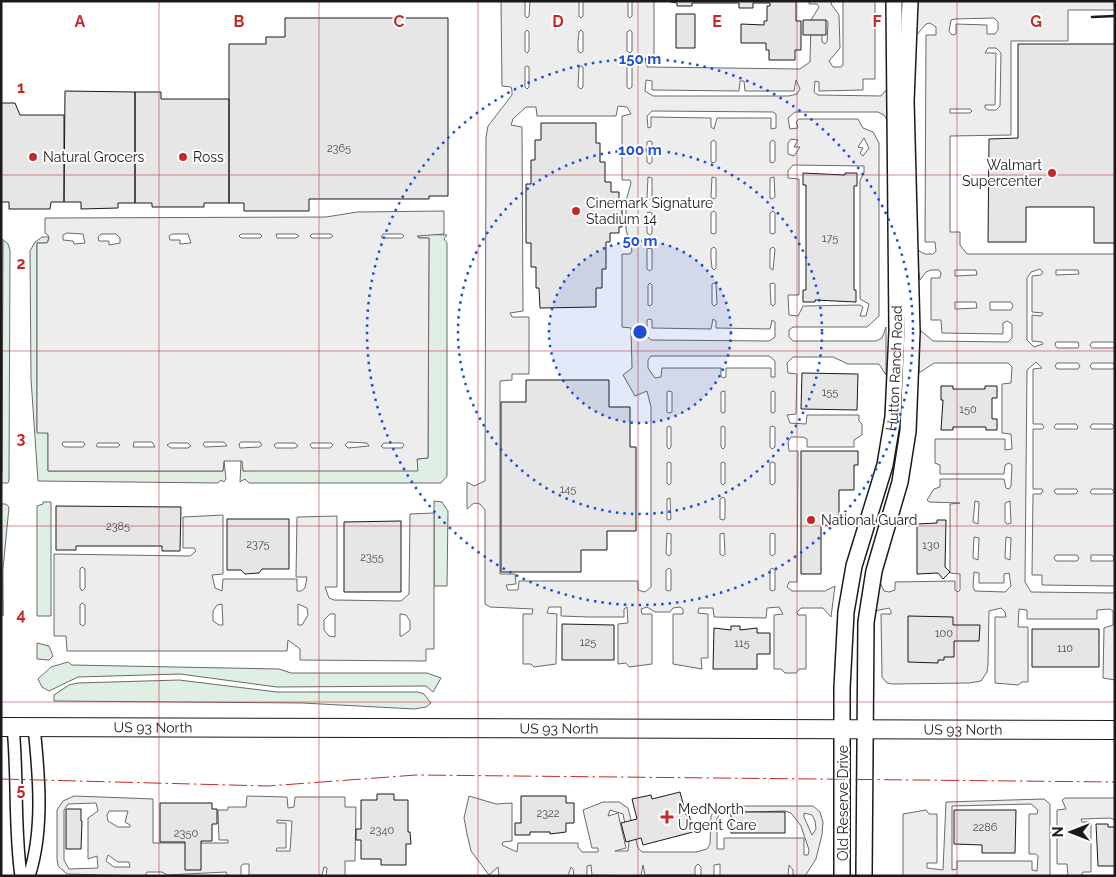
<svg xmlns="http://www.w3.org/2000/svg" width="1116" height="877" font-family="Raleway,sans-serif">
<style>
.green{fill:#e0efe3;stroke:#6a6a6a}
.parking{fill:#ededed;stroke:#6a6a6a;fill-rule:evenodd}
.building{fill:#e6e6e6;stroke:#1a1a1a}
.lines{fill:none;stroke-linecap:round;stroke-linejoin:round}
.street-casing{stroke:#1a1a1a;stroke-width:14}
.secondary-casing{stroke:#1a1a1a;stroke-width:18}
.primary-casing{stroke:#1a1a1a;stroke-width:20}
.street{stroke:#fff;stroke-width:11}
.secondary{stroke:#fff;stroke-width:15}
.primary{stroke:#fff;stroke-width:18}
.wall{stroke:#1a1a1a;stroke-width:2.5}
.power{stroke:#c62828;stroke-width:1;stroke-dasharray:18 4 2.5 4;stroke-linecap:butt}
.grid{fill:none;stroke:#c62828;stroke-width:1;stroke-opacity:0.55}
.ring{fill:none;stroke:#1d4ed8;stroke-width:2.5;stroke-dasharray:2.5 5}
.poi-dot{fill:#c62828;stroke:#fff;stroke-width:2}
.labels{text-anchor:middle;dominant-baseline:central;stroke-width:4;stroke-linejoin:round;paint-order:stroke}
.number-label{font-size:11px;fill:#4d4d4d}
.poi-label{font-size:14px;fill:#1a1a1a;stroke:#fff;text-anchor:start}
.street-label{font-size:14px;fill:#1a1a1a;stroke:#fff}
.grid-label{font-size:16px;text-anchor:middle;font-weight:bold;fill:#c62828;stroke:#fff;stroke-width:4;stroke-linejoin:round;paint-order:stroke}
.centre{fill:#1d4ed8;stroke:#fff;stroke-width:2.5}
.ring-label{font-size:15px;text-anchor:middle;font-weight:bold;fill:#1d4ed8;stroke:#fff;stroke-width:4;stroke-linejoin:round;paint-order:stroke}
</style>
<rect width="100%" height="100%" fill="#fff"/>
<path class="green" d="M419 234 447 235 444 239 447 243V476L441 483H249L245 479 240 482 241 461 243 462V471L417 461V459L428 458 429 238H419Z
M42 237H49L47 243H37V432L48 433V471H223L224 461 226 479 224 482 221 480 218 483 38 481 31 379 30 251 35 242Z
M1 238 8 244 10 250 9 480 8 483H1Z
M434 501 442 502 448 511 447 586H434Z
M43 502H51V616H37V506L43 504Z
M1 504H6L9 507 3 569V616Z
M37 643 49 646 53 656 49 660 37 659Z
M68 662 72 665 279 669 291 673H427L441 678 433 692 426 686 277 687 180 674 78 677 49 691 42 687 38 679 51 667Z
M179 680 277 692H418L424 694 431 703 426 707 414 709 302 703 54 701V695L69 685 78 683Z"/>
<path class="parking" d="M501 1H525V16L527 18 529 16 530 1H579V16L581 18 583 16V1H628V16L630 18 632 16V1H654V58L645 59 647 67 800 69 810 62 811 20 819 7 817 4H809V1H832L831 4 839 15 840 48 829 61 833 67H841L843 65V1H875V79H863V90L819 91V82L815 81 814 92 818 95 881 96 887 89V120L884 115 878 112H795L788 118 790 129 798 128 796 122 799 119H858L863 128 873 132 879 143V316L867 327H793L789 330V337L793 341H876L882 338 886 327V375L879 364H848L833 357H793L787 363 788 373 797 374 796 414 787 415 790 423 806 424 807 415H859V421L862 424V435L854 440V447H807V439L803 437H791L788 442 789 451H798V471L797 582H789L787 587 792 591H825L835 586 831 617 823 608H801L797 612 798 615H806V669H799L796 673H785L781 669H774V615L783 614 779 607 767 608 766 618 714 617 713 608H699L698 613 708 614V658H701L702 669 673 664V614H683V609L680 607 673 608 670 612H655L647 607 641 609 642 614H652V664L629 667 626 663 618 664V624L628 623 627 607 624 609V617H590L561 616V607H549L547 613 557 614 556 664 534 667 531 664H523V614H532L533 609 490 607 485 604V510L480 504 474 503 467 509V482L474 486 485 481 486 137 488 126 512 95V91L511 87 502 86ZM826 20 828 22 827 42 825 44 822 42V22ZM527 30 529 32V51L527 53 525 51V32ZM581 30 583 32V51L581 53 578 51V42L579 32ZM630 30 632 32V51L630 53 627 51V32ZM527 66 529 67V87L527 89 525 87V67ZM581 66 583 67V87L581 89 578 87 579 67ZM630 66 632 67V87L629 89 627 87V67ZM646 80 652 81V90L739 91 740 81H744L745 91H794L796 80 800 89 797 94 789 96H653L645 91ZM526 107H536L537 116H616L618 106 627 107 631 114 622 116V180H630L631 183 626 201V230L632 251 630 254H622V327L631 328 632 368 623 375 635 396 647 391 651 407V587L645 592 638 590V581H519L518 590H508L506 585 516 584 515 574H500V381L512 380V374H529V317H512L510 313 523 311 522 127 511 125 513 119ZM652 111 773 112 776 114V128L771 129V118H717L714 129 711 127V118L651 117V127L648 128 647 116ZM864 138 869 148 863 156 860 153 863 148 858 147ZM791 139 798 140 794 147H800L794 156 788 154V143ZM714 140 716 142V161L714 163 711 162V142ZM773 140 775 142V161L773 163 770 162V142ZM650 141 652 142V162L650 164 647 162V142ZM793 165 864 166V173L860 180V299L869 304 866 316H860L863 307 860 305 803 306 798 316 789 315 788 295H799V179L788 178V171ZM648 177 652 178V198L649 200 647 198ZM712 177 716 178V197L714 199 711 197ZM774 177 775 197 772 199 770 198V178ZM714 211 716 213V233L714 234 711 233V213ZM773 211 775 213V233L773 234 770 233V213ZM650 212 652 213V233L650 235 647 233V213ZM714 247 716 249V268L714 270 712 268 711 259V249ZM773 247 775 249 773 270 770 268V249ZM650 248 652 249V269L650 271 647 269V249ZM650 283 652 285V304L650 306 648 305V285ZM714 283 716 284 717 304 714 306 712 304V284ZM773 283 775 284V304L773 306 771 304 770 284ZM649 319 652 320V328L711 329 713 319 716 321V328L770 329 772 320 775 322V337L769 341 651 340 647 336V320ZM651 356H769L775 361V377H771V368H726V377L723 378 721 376V368H662L661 377 655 378 648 368V360ZM669 391 672 392V412L669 413 667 412V392ZM725 391V412L723 413 721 412V392ZM773 391 775 392V412L773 413 771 412V392ZM669 426 671 427V447L669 449 667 447V427ZM723 426 725 427V447L723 449 721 447V427ZM772 426 775 427V447L772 449 770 447V427ZM669 462 671 463V483L669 485 667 483V463ZM723 462 725 463V483L723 485 721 483V463ZM772 462 775 463V483L772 485 770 483V463ZM723 497 725 499V519L723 520 720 519V499ZM670 498 671 519 669 520 667 519V499ZM667 533 671 534V554L669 556 666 554ZM724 533 725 554 723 556 720 554V534ZM772 533 775 534V554L772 556 770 554V534ZM669 568 671 570V590L669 591 666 590V570ZM772 568 775 570V590L772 591 770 590V570Z
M916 1H1115V10H1068V41H1011V135L950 136V232H960V245L967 254H1115V344L1113 342H1092L1090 345 1092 348H1113L1115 346V586L1042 585V575H1032L1033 494H1041L1043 491 1042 489H1033V429H1042L1044 427 1042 424H1033V369L1042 368 1036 362 1027 370 1025 582 1031 592 1115 593V680L1103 678 1104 628 1113 625V611L1110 609 1097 610V619H1027V610L1019 609 1018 627H1028V682H1022L1018 685 995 683V617H1006L1005 612 1001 608 989 611 988 664 987 672 981 681 969 683 892 684 887 683 882 677 881 614H891V611L889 608 875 611 878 578 884 591 889 592 895 590V582L955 581V590L958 592 960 590V574L950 573V504L960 503 929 502 927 500 934 489 940 487V479H1004L1006 488 1009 489 1011 486 1012 465 1009 463 1005 465 1004 474H940V465L935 463V439H1005V450L1012 449 1011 434 1002 433V384L1011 383 1012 367 1008 363H934L919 373V329L933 341 1008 342 1012 338V324L1007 321 1003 323V334L942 333 941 320H931V278H940L941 273 939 270H931L926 272 920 280 913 241 919 251 925 254H933L936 251 935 242H925L926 35H936V27L930 23 926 24 915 37ZM994 18 998 22V30L995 34H987V25L956 24V34L952 35 949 31 951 20 955 19ZM988 48H996L1001 53 1000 106 996 110H988L985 108V105H995L996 53H985ZM950 109H970L972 111 970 113H950ZM1040 269 1043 272 1041 275 1032 276V312L1043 313 1041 316 1032 315V341L1042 342 1043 344 1034 347 1027 340V278L1031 272ZM955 270H976L977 275 955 276ZM1056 270H1078L1079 274 1056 275ZM955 302H976L977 308 955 309ZM990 302H1011L1013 306 1011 310H990ZM1056 342H1078L1079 345 1078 348H1057L1055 345ZM1057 363H1078L1080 366 1078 369H1057L1055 366ZM1092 363H1113L1115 366 1113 369H1092L1090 366ZM1056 424H1076L1078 427 1077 429H1056L1054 427ZM1092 424H1112L1114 427 1112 429H1092L1090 427ZM1056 489H1076L1078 491 1076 494H1056L1054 491ZM1112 489 1114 492 1112 494H1092L1090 492 1092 489ZM975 501 979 502 978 524 973 522ZM1010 501 1011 523 1007 524 1005 522V503ZM974 537 979 538 978 560 973 558ZM1006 537 1011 538 1010 560 1005 558ZM1056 555H1077L1079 558 1077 561H1056L1054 558ZM1091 555H1112L1114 558 1113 561H1091ZM974 572 979 573V583H1004V574L1009 573 1011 586 1005 592 975 591 973 587Z
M444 211V234L417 236 419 238H429L428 458 417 459 418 471H243L242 461H224L223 471H48V433H37V243H47L49 239 48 235 45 233V218L326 217 357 212ZM67 233 83 234 85 243 74 244 73 241 63 240V235ZM101 234H116L120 238V243L109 245V241H99L98 237ZM172 234H188L191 243 180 244V240H170L169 236ZM241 234H260L262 236 260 238H241L239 236ZM276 234H296L299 236 296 238H277ZM312 234H331L333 236 330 238H312L310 236ZM383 234H401L404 236 402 238H383L381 237ZM63 442H83L85 444 83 447H65L62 445ZM134 442H152L155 447H133ZM205 442H224L227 446 205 447 203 444ZM241 442H260L262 445 259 447 240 448 239 444ZM348 442 367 443 369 446 348 448 345 445ZM98 443H118L120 445 118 447H98L96 446ZM170 443H188L191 446 188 448H171L167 445ZM277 443H295L298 446 295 448H276L274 445ZM312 443H331L333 445 330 448H312L310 445ZM384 443H402L404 445 402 448H383L381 446Z
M1 241H3L2 472H1Z
M434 513V649H426V661L300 660V649L288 640 287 651H67L66 636H54V554L190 556 196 551 194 548H183V517L223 515V574L212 575 215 588 222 591 223 579H297V591H301L305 588 307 577H296L297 517 337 516V587H325L329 598 334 600 401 601 409 594 410 514ZM82 567 85 569V588L82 591 80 588V569ZM82 603 85 605V624L83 626 80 624V605ZM222 604 223 625H219L213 621V611L217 605ZM298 604 307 608 308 615 302 625H298ZM330 614H335V637L329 636 324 630V620ZM400 614 406 615 410 621V630L402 636H400Z
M74 796 153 799V843H228V840H219L218 810H228V807H246L247 796 287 797 288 808 294 807 295 797H345V807H356L355 861H345V876H326L327 868 324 867 322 875H249V864H243L241 866V876H228L226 872 167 875 162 872H147L145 876 67 874 58 866 57 859V810L63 801ZM96 803 98 811 88 818V859L97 856 98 868 69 869 64 860V810L68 804ZM109 811H128L125 822 130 825V827H118L108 821 107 815ZM277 820 292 821 290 851H276L277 848H286V823H277ZM108 855 118 862H129L130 867H114L106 861Z
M469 796 496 804 512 803V841L503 842 502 845 517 852 518 843H578V847L582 852H598V848H592L583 810 603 802H619L628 808 638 848 642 852H696L707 849 710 844 711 815 725 806H813L820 812 823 822 822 835 816 859 805 876H793V870L789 865 788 876H720V864L714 865V876H701V867L698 864 695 867V875H645L643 865 641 876 592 875 591 865 587 866V876H574L573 869 571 867 568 876H499L498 867 489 875 471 851 467 834 464 818ZM610 810 623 814 629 843 628 851H615L626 848 618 813 608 816ZM785 811 791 813 801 826 809 850 808 855H804V838H724V849H717V818L721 813ZM804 813 812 815 815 821 816 829 812 835 804 817Z
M1065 798H1115V820L1110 818 1081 819 1082 822H1091V872H1083L1081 876H1068L1067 864H1057V810L1066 809 1062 800Z
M1044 799 1050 804V876H903V814L926 810 929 814H937V863H927V868L943 870 946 802ZM1031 804 1038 810 1037 814H1029V854H1036L1038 856 1037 871 1032 870V861H957V869L952 870V806Z"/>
<path class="building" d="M666 1H796V21H801V50H795V60H769V50H766V43H741V24L764 25V21H767V6H770V3H753V8H739V3H692V6H677V3Z
M676 14H695V48H676Z
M285 18H448V196H429V199H309V211H244V203H229V44H266V37H285Z
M803 20H826V35H803Z
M1018 44H1115V243H1094V207H1026V242H988L989 139 1018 138Z
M65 91 135 92V203H118V208L81 209V202H64Z
M135 92H161V99H229V203H204V207H152V203H135Z
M1 103H15L20 115H64V202H51L50 209H9V202H1Z
M541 123H596V143H600V162H605V182H611V192H619V202H622V227H619V233H610V242H606V269H602V288H596V307L540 308 539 288H536V267H531V243H526V184H531V160H535V140H541Z
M803 173 845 175V173H857V186H854V290H856V302L815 300V302H803V290H806V185H803Z
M802 373 858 374 857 410 801 409Z
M526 380H609V407H630V447H636V531H607V550H581V572H501V402H526Z
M941 386H953V389H985V386H997V398H992V419H997V430H986V427H953V430H941L943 400H941Z
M801 451H858V465H854V490H839V526L821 525V574H801Z
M56 506 181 507 180 551H162V546H76V550H56Z
M227 519H289V569H262L259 573 245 574 241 570H227Z
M937 520H946L945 567 950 572 943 579 938 573 917 574V524L937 523Z
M401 521V592H344V522Z
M908 616 953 617V625H980L979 641H954V657H944V660H938V663L908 662Z
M562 624 614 625V660H562Z
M731 626H740V630L757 628V633H770V654H757V669H713L714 628 731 630Z
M1032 629H1099V667H1032Z
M680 792 686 815 689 814 693 832 643 845 641 838 626 842 621 823 637 819 632 799 651 795 652 799Z
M377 794H394V800H408V832H410L411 844H406V865H381V859H361V840H356V829H361V800H377Z
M521 796H566V803H574V823H566V832L550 834V832H530V835H515V823H521Z
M160 803H212V809H217V824H212V841H201V870H185V842H160Z
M66 809H81V821H82L81 849H66Z
M954 810H1016L1015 853H982V845L954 844Z
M731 812H785V833H731Z
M1096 824H1108V827H1115V866H1098Z"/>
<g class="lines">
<defs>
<path id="street" d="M13 727C18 776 14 827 21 876
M29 876C44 830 39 775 34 727"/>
<g id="secondary">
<path id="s1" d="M842 876V688L846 612 854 566 885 465 893 417 897 331 894 1"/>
<path d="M864 876 866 622 874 571 900 482 908 431 912 332 906 101 910 1"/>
</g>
<g id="primary">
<path id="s2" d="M1 727 1115 730"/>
</g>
</defs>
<use href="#street" class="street-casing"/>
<use href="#secondary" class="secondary-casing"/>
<use href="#primary" class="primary-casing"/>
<use href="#street" class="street"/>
<use href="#secondary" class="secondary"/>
<use href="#primary" class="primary"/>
<path class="wall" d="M1092 17 1115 16"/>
<path class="power" d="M1 779 268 786 416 775 1115 782"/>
</g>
<path class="grid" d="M159 1V876M319 1V876M478 1V876M638 1V876M797 1V876M957 1V876M1 175H1115M1 351H1115M1 526H1115M1 702H1115"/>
<circle cx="640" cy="332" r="91" fill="#1d4ed8" fill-opacity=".12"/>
<g class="ring">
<circle cx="640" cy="332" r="91"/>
<circle cx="640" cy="332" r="182"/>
<circle cx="640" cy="332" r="273"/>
</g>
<g class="poi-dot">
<circle cx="33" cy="157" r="5"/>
<circle cx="183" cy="157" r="5"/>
<circle cx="1052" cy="173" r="5"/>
<circle cx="576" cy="211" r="5"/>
<circle cx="811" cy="520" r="5"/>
<path d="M664.5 809.5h5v5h5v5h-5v5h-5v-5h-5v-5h5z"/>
</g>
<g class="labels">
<g class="number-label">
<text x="339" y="148">2365</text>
<text x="830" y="238">175</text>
<text x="830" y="392">155</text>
<text x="968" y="409">150</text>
<text x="568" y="489">145</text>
<text x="118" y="526">2385</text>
<text x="258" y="544">2375</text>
<text x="931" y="545">130</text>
<text x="372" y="557">2355</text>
<text x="944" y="633">100</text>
<text x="588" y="642">125</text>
<text x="742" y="643">115</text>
<text x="1065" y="648">110</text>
<text x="548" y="813">2322</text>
<text x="985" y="827">2286</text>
<text x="382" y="830">2340</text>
<text x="186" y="833">2350</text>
</g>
<g class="poi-label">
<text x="43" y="157">Natural Grocers</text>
<text x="193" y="157">Ross</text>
<text x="1042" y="165" text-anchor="end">Walmart<tspan x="1042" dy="16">Supercenter</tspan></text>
<text x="586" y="203">Cinemark Signature<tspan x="586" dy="16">Stadium 14</tspan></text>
<text x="821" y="520">National Guard</text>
<text x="678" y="809">MedNorth<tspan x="678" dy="16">Urgent Care</tspan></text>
</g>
<g class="street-label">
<text stroke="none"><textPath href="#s1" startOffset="514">Hutton Ranch Road</textPath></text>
<text stroke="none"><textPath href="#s2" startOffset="152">US 93 North</textPath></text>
<text stroke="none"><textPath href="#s2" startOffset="558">US 93 North</textPath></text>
<text stroke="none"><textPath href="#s2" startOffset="962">US 93 North</textPath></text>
<text transform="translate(843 803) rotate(-90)">Old Reserve Drive</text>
</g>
</g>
<g class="grid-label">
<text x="80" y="27">A</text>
<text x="239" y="27">B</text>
<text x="399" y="27">C</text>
<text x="558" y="27">D</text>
<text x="717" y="27">E</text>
<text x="877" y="27">F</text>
<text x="1036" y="27">G</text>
<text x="21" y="93">1</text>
<text x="21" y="269">2</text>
<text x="21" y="444">3</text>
<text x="21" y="620">4</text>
<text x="21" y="795">5</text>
</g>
<circle cx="640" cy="332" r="8" class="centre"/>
<g class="ring-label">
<text x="640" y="64">150 m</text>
<text x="640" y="155">100 m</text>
<text x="640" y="246">50 m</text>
</g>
<rect width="1116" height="877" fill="none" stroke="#1a1a1a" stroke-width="5"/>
<g transform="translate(1071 832) rotate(270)" stroke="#ffffff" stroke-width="4" paint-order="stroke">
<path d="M0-4L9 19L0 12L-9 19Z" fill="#1a1a1a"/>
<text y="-8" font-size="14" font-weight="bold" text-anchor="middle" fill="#1a1a1a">N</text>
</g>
</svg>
